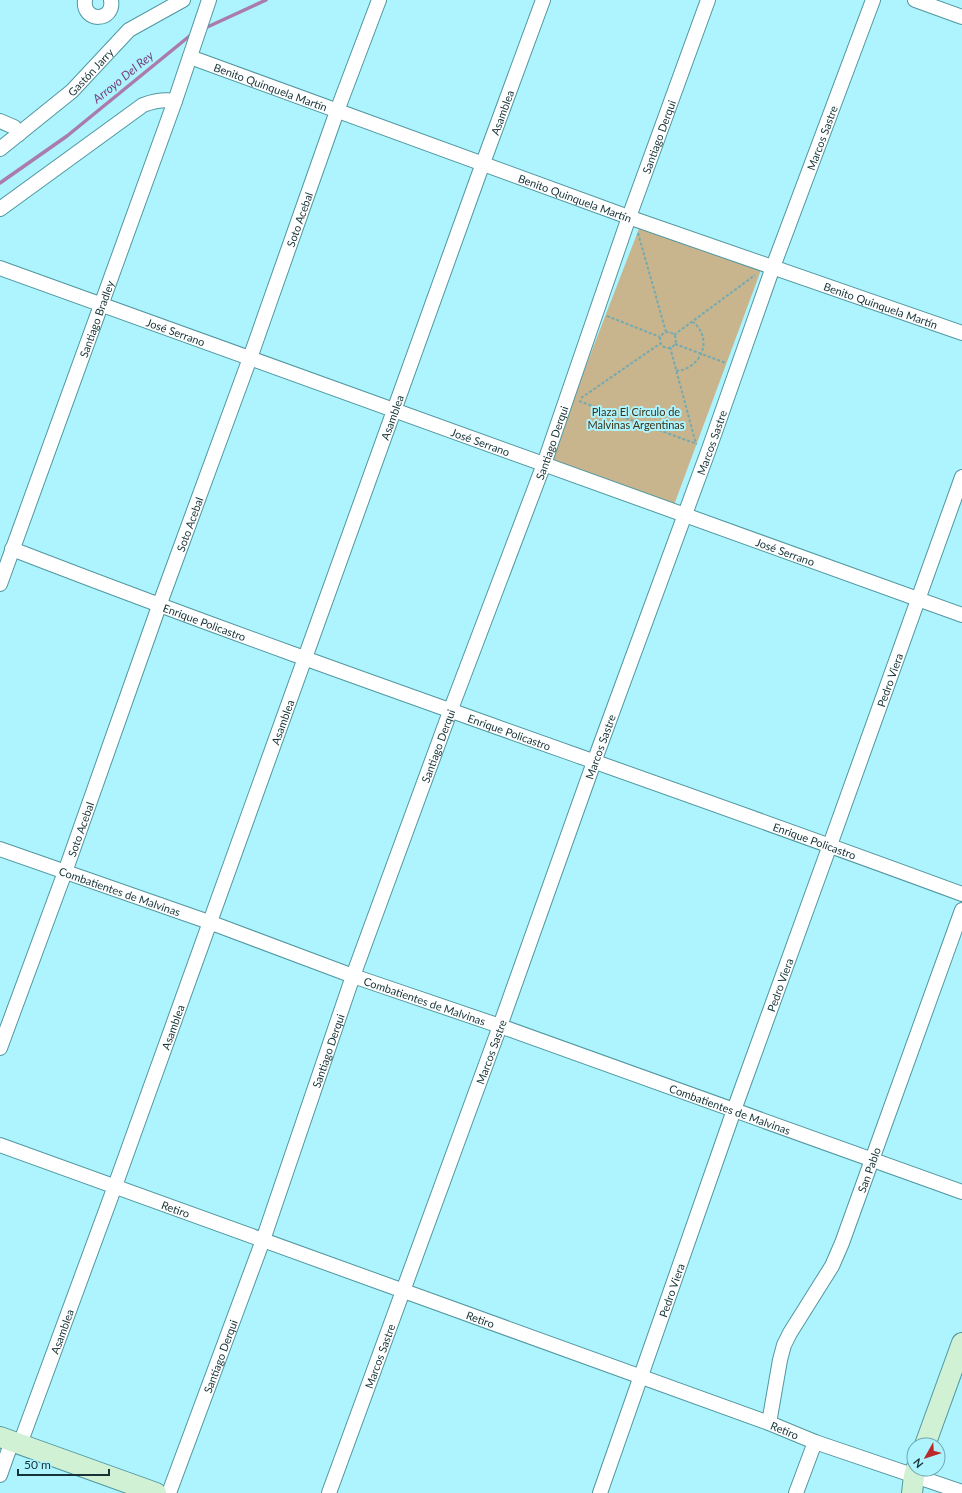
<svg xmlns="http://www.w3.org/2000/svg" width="962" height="1493" font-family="Lato,sans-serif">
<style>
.green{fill:#c8b58d}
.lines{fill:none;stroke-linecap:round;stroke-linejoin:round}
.stream{stroke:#aa7caa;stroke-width:3.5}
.street-casing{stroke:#5197a0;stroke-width:16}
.secondary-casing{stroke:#5197a0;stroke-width:22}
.path{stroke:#73aab2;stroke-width:2;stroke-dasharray:3 2;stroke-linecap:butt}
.street{stroke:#fff;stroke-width:14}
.secondary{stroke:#d0f1d4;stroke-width:20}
.labels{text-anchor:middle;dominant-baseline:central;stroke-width:4;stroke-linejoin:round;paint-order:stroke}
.street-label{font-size:11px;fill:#153236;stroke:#adf4fe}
.park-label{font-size:11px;fill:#3e3216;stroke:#adf4fe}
.water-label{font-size:12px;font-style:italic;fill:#773d79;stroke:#adf4fe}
</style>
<rect width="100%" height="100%" fill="#adf4fe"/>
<path class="green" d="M640 226 761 270 674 505 550 459Z"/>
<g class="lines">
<path class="stream" d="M203 29 266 0
M0 183 67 136 192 34"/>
<defs>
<g id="street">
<path d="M85 0C82 23 115 22 111 0"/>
<path d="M915 0 962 17"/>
<path id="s1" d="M190 57 634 219 962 333"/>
<path d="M0 121 14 127 19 134"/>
<path id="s2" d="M0 149 72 91 129 30 183 0"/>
<path d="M0 209 143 105C154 101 163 99 175 101"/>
<path id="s3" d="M0 268 962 615"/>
<path id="s4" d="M12 549C327 671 646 777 962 894"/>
<path id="s5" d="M0 584 175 101 209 0"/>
<path id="s6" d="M0 849 209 922 353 976 500 1026 962 1192"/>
<path id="s7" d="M0 1048 65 872 159 606 250 358 337 111 379 0"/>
<path id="s8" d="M0 1145 769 1423 815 1442 962 1492"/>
<path id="s9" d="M769 1423 780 1360 784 1345 790 1333 832 1266 842 1243 962 910"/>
<path id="s10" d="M20 1444 115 1186 483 163 543 0"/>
<path d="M0 1475 12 1441"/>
<path id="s11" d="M169 1493 263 1240 353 976 451 709 544 464 629 217 708 0"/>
<path id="s12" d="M329 1493 500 1026 594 762 709 449 773 267 873 0"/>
<path id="s13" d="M600 1493 734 1110 830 845 962 477"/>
<path d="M796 1493 815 1442"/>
</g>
<path id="secondary" d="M0 1437 156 1493
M925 1445 962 1343
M912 1493 914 1476 916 1469"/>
</defs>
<use href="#street" class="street-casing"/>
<use href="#secondary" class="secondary-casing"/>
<path class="path" d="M638 233 666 332
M607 316 660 337
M660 340a8 8 0 1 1 16 0a8 8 0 1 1-16 0Z
M674 335 755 275
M675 344 726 363
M670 347 696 444
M676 371C701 369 714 339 693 322
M581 398 661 343
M579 401 697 444"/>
<use href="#street" class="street"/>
<use href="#secondary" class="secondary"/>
</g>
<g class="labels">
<g class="street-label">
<text stroke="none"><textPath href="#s2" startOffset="119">Gastón Jarry</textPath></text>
<text stroke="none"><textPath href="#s1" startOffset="86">Benito Quinquela Martín</textPath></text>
<text stroke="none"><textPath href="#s10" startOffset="1416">Asamblea</textPath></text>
<text stroke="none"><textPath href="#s11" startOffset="1442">Santiago Derqui</textPath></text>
<text stroke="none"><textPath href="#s12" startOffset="1442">Marcos Sastre</textPath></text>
<text stroke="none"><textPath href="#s1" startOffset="410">Benito Quinquela Martín</textPath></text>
<text stroke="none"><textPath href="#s7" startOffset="881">Soto Acebal</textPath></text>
<text stroke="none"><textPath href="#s1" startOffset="734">Benito Quinquela Martín</textPath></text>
<text stroke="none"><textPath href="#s5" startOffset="282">Santiago Bradley</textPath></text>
<text stroke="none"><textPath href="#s3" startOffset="187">José Serrano</textPath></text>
<text stroke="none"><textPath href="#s10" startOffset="1092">Asamblea</textPath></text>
<text stroke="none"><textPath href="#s3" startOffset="511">José Serrano</textPath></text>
<text stroke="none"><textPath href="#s12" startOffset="1118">Marcos Sastre</textPath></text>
<text stroke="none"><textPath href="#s11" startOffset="1118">Santiago Derqui</textPath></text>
<text stroke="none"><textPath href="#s7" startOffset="557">Soto Acebal</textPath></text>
<text stroke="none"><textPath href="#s3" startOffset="835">José Serrano</textPath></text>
<text stroke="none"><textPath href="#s4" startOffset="206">Enrique Policastro</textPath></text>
<text stroke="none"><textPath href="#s13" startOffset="863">Pedro Viera</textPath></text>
<text stroke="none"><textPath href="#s10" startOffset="768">Asamblea</textPath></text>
<text stroke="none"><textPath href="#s4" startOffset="530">Enrique Policastro</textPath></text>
<text stroke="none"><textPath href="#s11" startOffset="794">Santiago Derqui</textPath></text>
<text stroke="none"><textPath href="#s12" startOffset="794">Marcos Sastre</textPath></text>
<text stroke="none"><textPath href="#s7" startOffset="233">Soto Acebal</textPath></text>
<text stroke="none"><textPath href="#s4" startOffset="854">Enrique Policastro</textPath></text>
<text stroke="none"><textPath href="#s6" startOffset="127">Combatientes de Malvinas</textPath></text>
<text stroke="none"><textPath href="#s13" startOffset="539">Pedro Viera</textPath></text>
<text stroke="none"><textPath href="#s6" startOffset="451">Combatientes de Malvinas</textPath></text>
<text stroke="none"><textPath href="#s10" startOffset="444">Asamblea</textPath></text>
<text stroke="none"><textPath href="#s11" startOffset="470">Santiago Derqui</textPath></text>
<text stroke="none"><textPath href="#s12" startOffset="470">Marcos Sastre</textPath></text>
<text stroke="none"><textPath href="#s6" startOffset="775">Combatientes de Malvinas</textPath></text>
<text stroke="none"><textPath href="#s9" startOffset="275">San Pablo</textPath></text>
<text stroke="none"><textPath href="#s8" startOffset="187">Retiro</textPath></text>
<text stroke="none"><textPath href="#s13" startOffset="215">Pedro Viera</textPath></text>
<text stroke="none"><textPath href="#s8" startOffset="511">Retiro</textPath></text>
<text stroke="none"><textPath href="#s10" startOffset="120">Asamblea</textPath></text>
<text stroke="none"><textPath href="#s11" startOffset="146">Santiago Derqui</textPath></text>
<text stroke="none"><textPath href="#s12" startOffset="146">Marcos Sastre</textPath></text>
<text stroke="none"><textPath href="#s8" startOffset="835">Retiro</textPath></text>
</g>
<g class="park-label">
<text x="636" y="411">Plaza El Círculo de<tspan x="636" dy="13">Malvinas Argentinas</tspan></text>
</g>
<g class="water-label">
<text transform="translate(123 77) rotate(-39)">Arroyo Del Rey</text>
</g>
</g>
<g transform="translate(926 1457) rotate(231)"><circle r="19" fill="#adf4fe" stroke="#70a6ae"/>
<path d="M0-3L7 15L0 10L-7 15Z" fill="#ba2a2a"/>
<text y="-6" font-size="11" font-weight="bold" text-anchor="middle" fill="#153236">N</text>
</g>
<path d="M18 1469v6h91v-6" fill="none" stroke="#153236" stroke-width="2"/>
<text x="24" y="1469" font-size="12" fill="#153236" stroke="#adf4fe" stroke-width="3" paint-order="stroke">50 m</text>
</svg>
